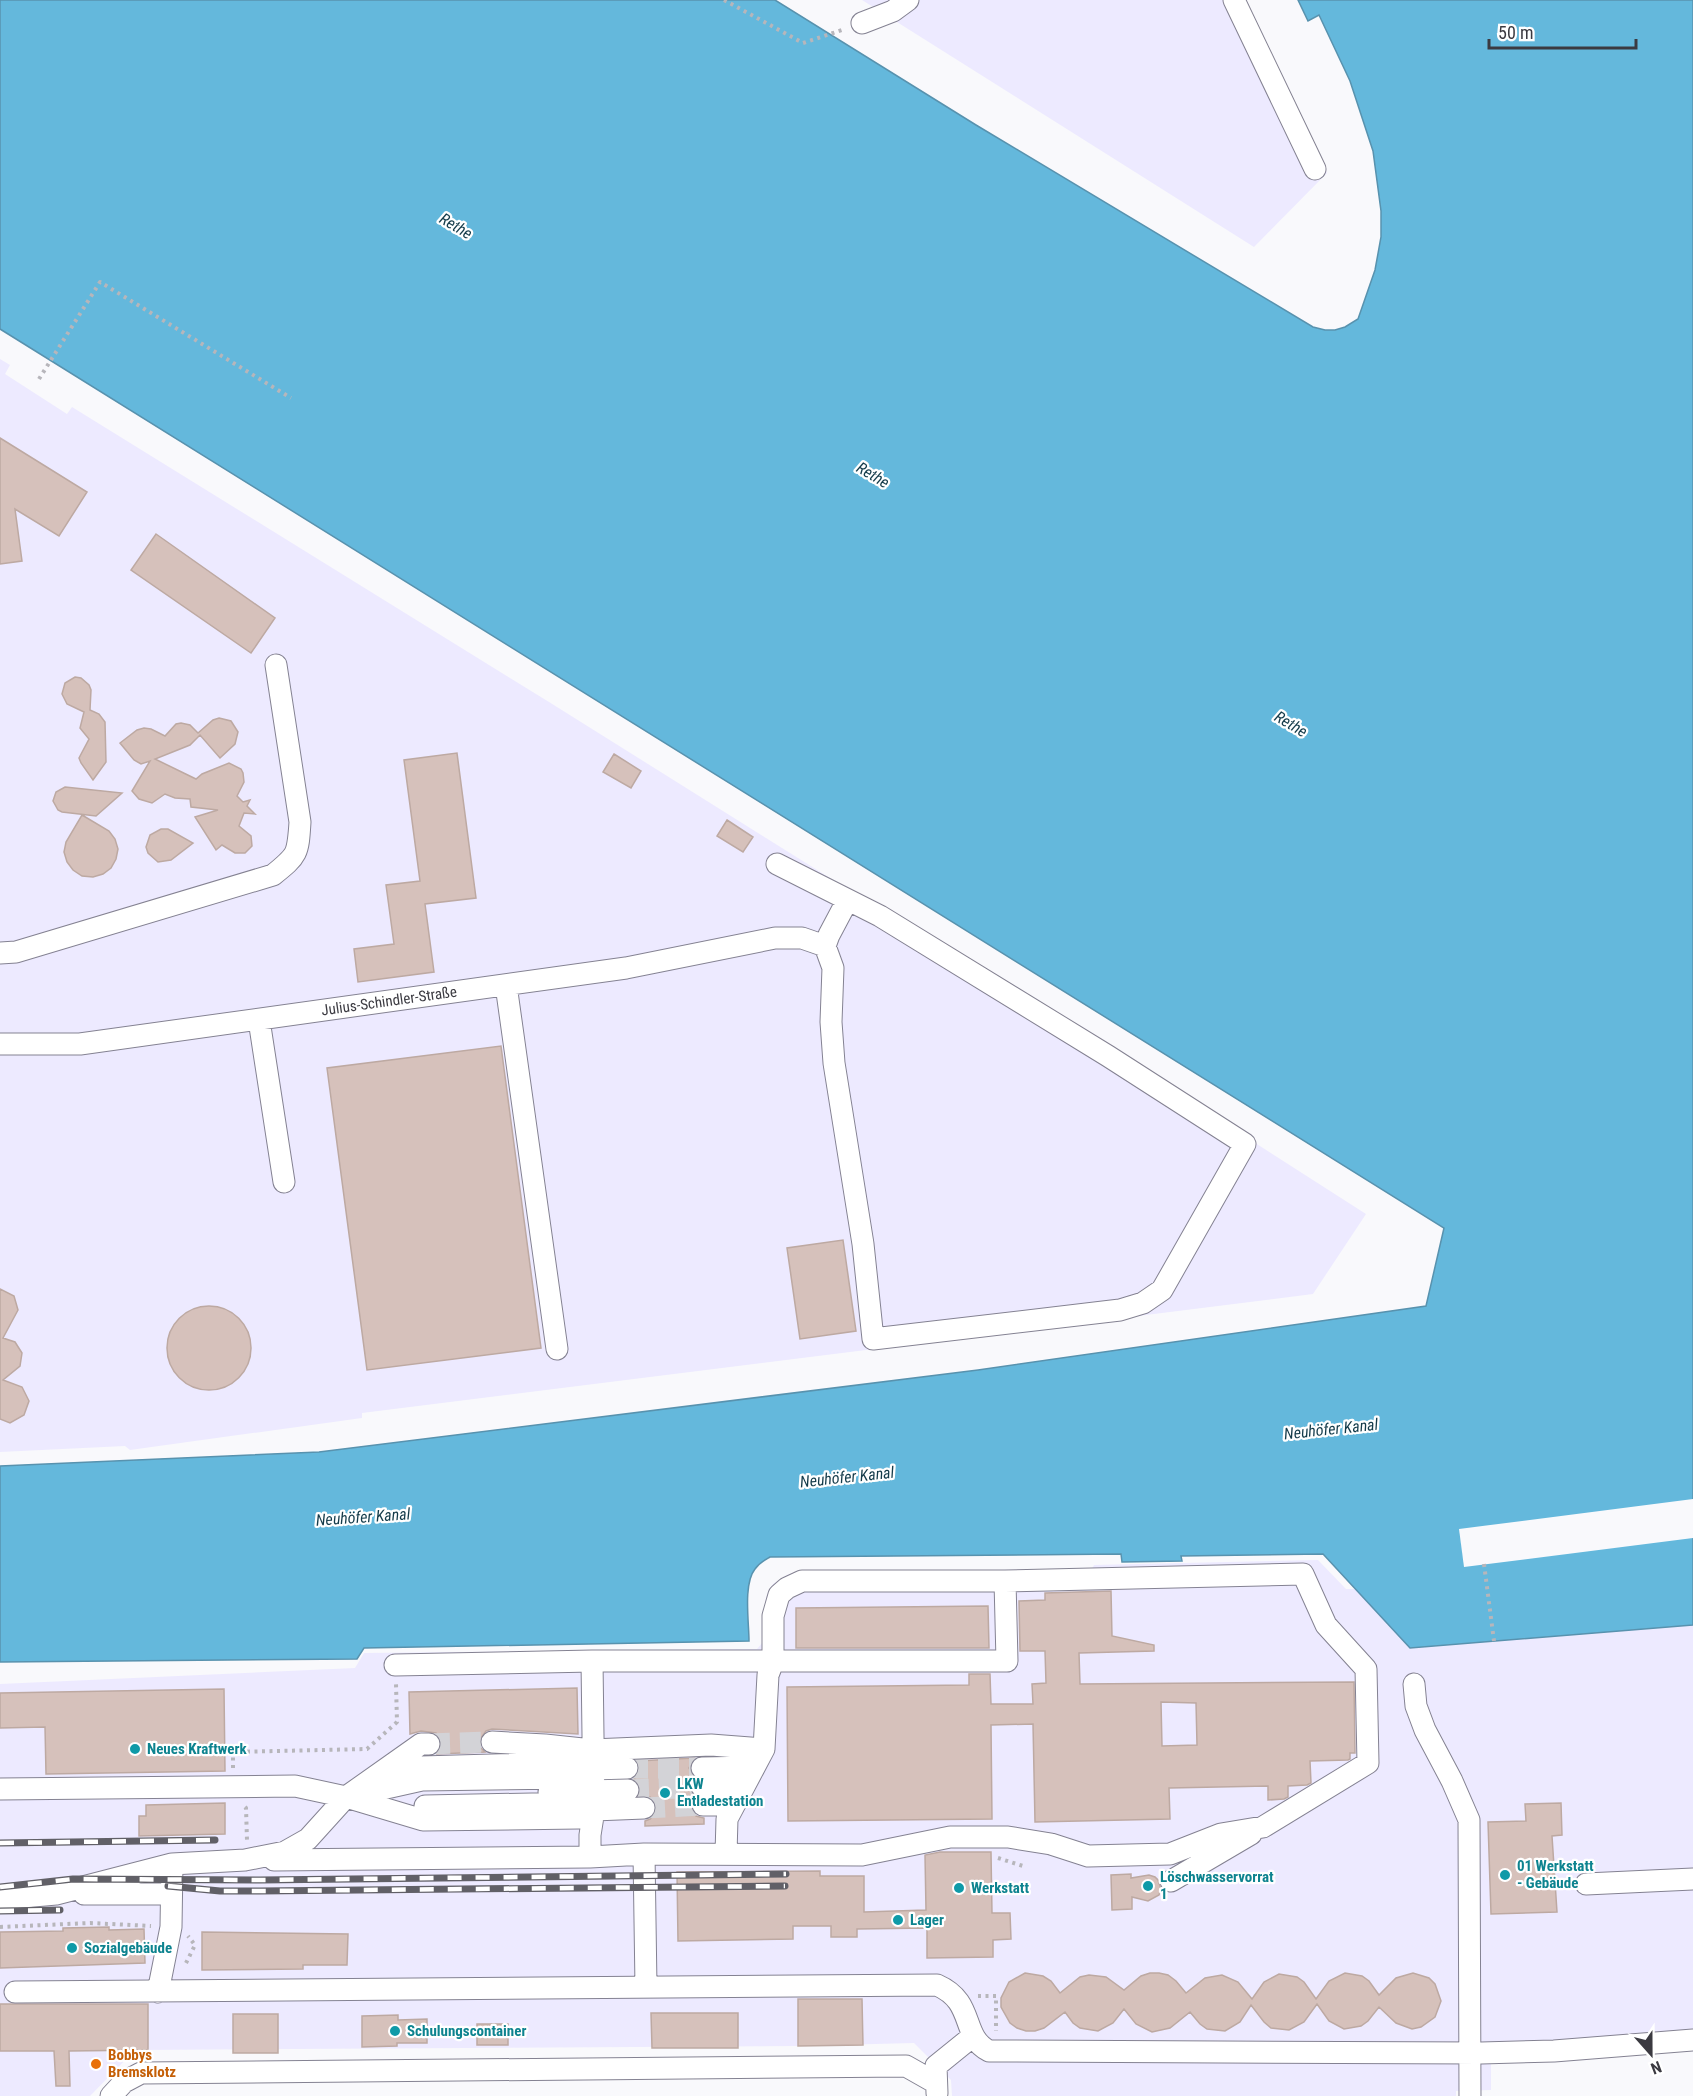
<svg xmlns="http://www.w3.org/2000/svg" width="1693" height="2096" font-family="'Roboto Condensed',sans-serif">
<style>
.built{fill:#edeaff}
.water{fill:#64b8dc;stroke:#5892ae;stroke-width:1.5}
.pier{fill:#f9f9fc}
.building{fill:#d6c1bb;stroke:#bda9a2;stroke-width:1.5;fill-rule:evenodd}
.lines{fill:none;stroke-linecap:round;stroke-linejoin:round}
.minor-tunnel{stroke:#d3d3d7;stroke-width:21;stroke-dasharray:21 10;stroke-linecap:butt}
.minor-casing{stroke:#848292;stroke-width:23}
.path{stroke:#b7b6bb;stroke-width:4;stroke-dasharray:3 4.5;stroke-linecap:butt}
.minor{stroke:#fff;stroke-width:21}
.rail-casing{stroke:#616067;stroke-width:7}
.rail{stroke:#fff;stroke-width:4.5;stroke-dasharray:14;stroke-linecap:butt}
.culture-dot{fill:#0f9aa8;stroke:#fff;stroke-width:2}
.food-dot{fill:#e8710a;stroke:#fff;stroke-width:2}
.labels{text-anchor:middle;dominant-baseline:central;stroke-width:4.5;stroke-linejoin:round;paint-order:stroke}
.street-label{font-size:15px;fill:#3b3a41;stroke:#fff}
.culture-label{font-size:15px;font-weight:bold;fill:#0d838f;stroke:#fff;text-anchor:start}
.food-label{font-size:15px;font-weight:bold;fill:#c56008;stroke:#fff;text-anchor:start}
.water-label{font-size:16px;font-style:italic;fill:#143b4a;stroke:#fff}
</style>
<rect width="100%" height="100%" fill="#f9f9fc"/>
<path class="built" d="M862 0H1243L1327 173 1254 247Z
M0 359 10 365 5 374 67 414 72 407 549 702 854 893 1101 1044 1366 1214 1313 1294 362 1413V1418L130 1450 125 1446 0 1452Z
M1318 1560 1346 1589H1355L1410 1648 1693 1625V2049L1491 2063V2090L1456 2091V2096H952L951 2080 914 2043 798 2046 135 2050 90 2096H0V1684L355 1668 364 1653 757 1649 763 1642 766 1597 773 1584 787 1575 798 1572 995 1574V1570L1092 1569 1094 1565Z"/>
<path class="water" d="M0 0H775L976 125 1313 327 1325 330H1335L1345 327 1358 319 1375 270 1381 237V211L1373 151 1350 81 1319 15 1308 21 1298 0H1693V1625L1410 1648 1323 1554 1181 1556 1182 1561 1122 1562 1121 1554 770 1557C765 1560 759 1563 755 1569 743 1584 749 1622 749 1641L364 1648 357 1659 0 1662V1466L319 1452 978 1370 1426 1306 1444 1228 0 329Z"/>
<path class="pier" d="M1693 1499V1538L1464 1567 1459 1529Z"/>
<path class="building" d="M0 438 87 492 59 536 15 509 22 561 0 564Z
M156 534 275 618 251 653 131 570Z
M75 677 81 678 89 685 91 690 90 710 99 714 105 722 106 762 93 780 81 763 79 758 89 739 80 728 84 712 67 704 62 694 65 683Z
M219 718 231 721 238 732 235 744 220 758 200 735 190 745 155 759 196 779 202 774 229 763 241 769 243 773 244 782 237 796 243 802 250 800 247 806 255 814 244 813 239 826 251 836 252 846 245 853H235L222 845 216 850 195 817 218 810 191 807 190 799 175 798 165 794 152 803 139 799 132 791 150 761 141 764 134 760 120 743 137 730 144 728 151 729 165 736 176 724 181 723 190 725 198 733 213 720Z
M457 753 476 898 425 904 434 972 358 982 354 949 394 944 386 885 420 881 404 760Z
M614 754 641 771 631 788 603 772Z
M65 787 122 793 96 816 62 812 58 810 53 801 56 792Z
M82 815 109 831 115 839 118 849 116 859 111 868 103 874 93 877 82 876 73 870 67 862 64 852 66 842Z
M727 820 753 837 743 852 717 836Z
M161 829H168L193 843 171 860 158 862 148 853 146 847 150 835Z
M501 1046 541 1348 367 1370 327 1068Z
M843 1240 856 1331 800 1339 787 1248Z
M0 1289 14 1296 18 1310 3 1338 15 1342 22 1353 20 1366 3 1380 22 1387 29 1401 24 1415 10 1423 0 1419Z
M167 1348a42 42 0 1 1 84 0a42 42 0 1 1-84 0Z
M1111 1591 1112 1636 1154 1645V1651L1079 1653 1080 1684 1354 1682 1355 1753H1350V1759L1348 1760 1310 1761 1311 1783 1307 1785 1288 1786V1797L1284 1799 1268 1800V1786L1169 1788 1170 1819 1035 1822 1033 1724 991 1725 992 1819 788 1821 787 1687 969 1685V1674H990L991 1704H1033L1032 1684 1046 1683 1045 1651H1020L1019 1601 1045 1600V1593ZM1161 1702 1196 1703 1197 1745 1162 1746Z
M988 1606 989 1648H796V1608Z
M577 1688 578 1734 492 1729 486 1731 479 1741 480 1747 485 1752 437 1754 442 1743 436 1733 421 1731 410 1734 409 1692Z
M224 1689 225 1771 46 1774 45 1727 0 1728V1693Z
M694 1758 689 1768 694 1777 689 1787 694 1796 690 1806 696 1816 704 1818V1824L645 1826V1821L650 1819 655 1814 657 1807 650 1797 639 1795V1784L634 1779 638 1775 640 1768 637 1761Z
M225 1803V1834L139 1836V1816H146V1805Z
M1561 1803 1562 1835 1552 1836 1557 1912 1491 1914 1488 1822 1526 1821 1525 1804Z
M940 1852H991L992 1913H1010L1011 1939 993 1940V1957L927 1958V1928L857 1929V1937H831V1926H793V1939L678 1941 677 1872 820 1871V1876H864V1912L926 1910 925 1855Z
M1131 1874V1878L1149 1875 1155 1877 1158 1880 1161 1889 1159 1895 1148 1901 1132 1897V1909L1112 1910 1111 1875Z
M109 1927V1930L144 1929 145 1963 0 1968V1932L63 1931V1928Z
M202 1932 348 1934 347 1965H303V1969L202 1970Z
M1025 1973 1043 1976 1051 1981 1060 1993 1080 1977 1089 1975 1106 1977 1124 1990 1141 1976 1150 1973H1159L1168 1975 1176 1981 1186 1993 1205 1978 1222 1975 1238 1982 1252 1999 1264 1982 1279 1974 1297 1977 1304 1982 1316 1999 1329 1981 1345 1973 1362 1976 1369 1981 1379 1995 1396 1978 1413 1973 1429 1978 1435 1984 1441 2001 1435 2017 1421 2027 1412 2029 1396 2023 1379 2007 1368 2021 1361 2026 1344 2029 1329 2021 1317 2004 1304 2022 1289 2030 1271 2028 1264 2022 1251 2005 1240 2022 1225 2031 1207 2029 1200 2024 1190 2012 1170 2028 1152 2032 1136 2024 1124 2009 1113 2023 1098 2031 1080 2028 1073 2023 1065 2012 1044 2028 1035 2031H1026L1017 2028 1010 2023 1001 2007V1998L1009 1982Z
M798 1999H862L863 2045 798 2046Z
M0 2004H148V2050L69 2051 70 2086H56L54 2051H0Z
M651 2013H738V2048H652Z
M233 2014H278V2053H233Z
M398 2015V2020L427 2019V2043H397V2046L362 2047V2016Z
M477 2024H508V2045H477Z"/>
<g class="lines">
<path class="minor-tunnel" d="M429 1744 492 1742
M627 1768H702
M628 1790 702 1787
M644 1808 703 1805"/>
<defs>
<path id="minor" d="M1234 0 1315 169
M862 23 893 11 908 0
M825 946 829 935 847 901
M0 953 16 952 273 875C298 855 298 854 300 822L276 665
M506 985 557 1349
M259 1020 284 1182
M0 1044H80L626 968 775 938H802L825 946 833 968 831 1022 834 1063 863 1244 873 1339 1120 1310 1143 1303 1162 1290 1245 1144 1108 1056 880 916 777 864
M395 1665 592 1661H1007L1005 1581
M1414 1684 1416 1706 1425 1730 1452 1781 1469 1820 1470 2096
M492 1742 545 1745 592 1750 711 1745 764 1749
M702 1768 754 1767
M593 1769 571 1778 422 1780 346 1797 421 1767 567 1763 593 1769 627 1768
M702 1787 745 1785
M0 1789 295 1786 346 1797 421 1744H429
M549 1792 628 1790
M703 1805 735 1804
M425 1806 580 1803 594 1810
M644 1854 646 1987
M590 1857 644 1854 862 1855 950 1837H1008L1051 1844 1088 1856 1170 1854 1221 1834 1263 1827 1368 1763 1366 1669 1326 1625 1303 1574 1005 1581H802L787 1588 779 1595 773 1616V1662L768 1675 764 1749 727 1819 726 1854
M274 1860 590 1857V1835L594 1810 592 1661
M1171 1881 1251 1834
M1586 1884 1693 1879
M84 1894H171
M0 1899 56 1894 172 1864 245 1860 285 1852 308 1839 346 1797 423 1820 579 1818 594 1810 644 1808
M15 1992 937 1985C976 2002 960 2036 989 2051L1481 2053 1554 2051 1693 2040
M158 1992 171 1927 172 1864
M937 2093 936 2066 973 2036
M111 2096 124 2082 141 2073 906 2066 936 2083"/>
</defs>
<use href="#minor" class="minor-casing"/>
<path class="path" d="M724 0 803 43 845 29
M39 379 100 282 291 398
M1484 1564 1494 1641
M233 1768V1752L367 1749 397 1722 396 1684
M245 1807 246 1808 247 1840
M998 1858 1023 1866
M0 1927 90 1923 151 1926
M186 1963 195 1945 188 1936
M978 1996H996V2031"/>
<use href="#minor" class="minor"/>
<defs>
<path id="rail" d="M0 1843 215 1840
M168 1886 220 1891H259L785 1886
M0 1887 73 1879 260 1880 786 1874
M0 1911 60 1910"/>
</defs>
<use href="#rail" class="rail-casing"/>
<use href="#rail" class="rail"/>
</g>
<g class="culture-dot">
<circle cx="135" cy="1749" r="6"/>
<circle cx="665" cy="1793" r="6"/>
<circle cx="1505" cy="1875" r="6"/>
<circle cx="1148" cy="1886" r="6"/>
<circle cx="959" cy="1888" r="6"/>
<circle cx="898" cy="1920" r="6"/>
<circle cx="72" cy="1948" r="6"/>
<circle cx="395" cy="2031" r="6"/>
</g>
<circle class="food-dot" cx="96" cy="2064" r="6"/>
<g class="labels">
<g class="street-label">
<text transform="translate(389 1001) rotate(-8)">Julius-Schindler-Straße</text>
</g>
<g class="culture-label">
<text x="147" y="1749">Neues Kraftwerk</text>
<text x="677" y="1784">LKW<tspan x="677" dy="17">Entladestation</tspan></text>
<text x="1517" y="1866">01 Werkstatt<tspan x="1517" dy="17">- Gebäude</tspan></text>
<text x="1160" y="1877">Löschwasservorrat<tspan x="1160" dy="17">1</tspan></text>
<text x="971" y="1888">Werkstatt</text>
<text x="910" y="1920">Lager</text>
<text x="84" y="1948">Sozialgebäude</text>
<text x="407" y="2031">Schulungscontainer</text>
</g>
<g class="food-label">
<text x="108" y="2055">Bobbys<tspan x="108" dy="17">Bremsklotz</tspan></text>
</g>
<g class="water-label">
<text transform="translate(456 226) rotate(31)">Rethe</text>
<text transform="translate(873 475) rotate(31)">Rethe</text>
<text transform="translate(1291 724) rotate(31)">Rethe</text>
<text transform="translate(1331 1429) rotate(-6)">Neuhöfer Kanal</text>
<text transform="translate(847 1477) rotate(-6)">Neuhöfer Kanal</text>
<text transform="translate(363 1517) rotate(-4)">Neuhöfer Kanal</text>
</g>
</g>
<g transform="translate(1651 2054) rotate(159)" stroke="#ffffff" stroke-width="4.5" paint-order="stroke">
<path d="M0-4.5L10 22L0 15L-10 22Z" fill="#3b3a41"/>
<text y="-9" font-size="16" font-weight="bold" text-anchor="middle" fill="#3b3a41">N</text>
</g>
<path d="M1489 39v9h147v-9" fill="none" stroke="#3b3a41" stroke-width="3"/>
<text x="1498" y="39" font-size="18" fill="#3b3a41" stroke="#ffffff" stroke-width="4.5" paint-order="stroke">50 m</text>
</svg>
